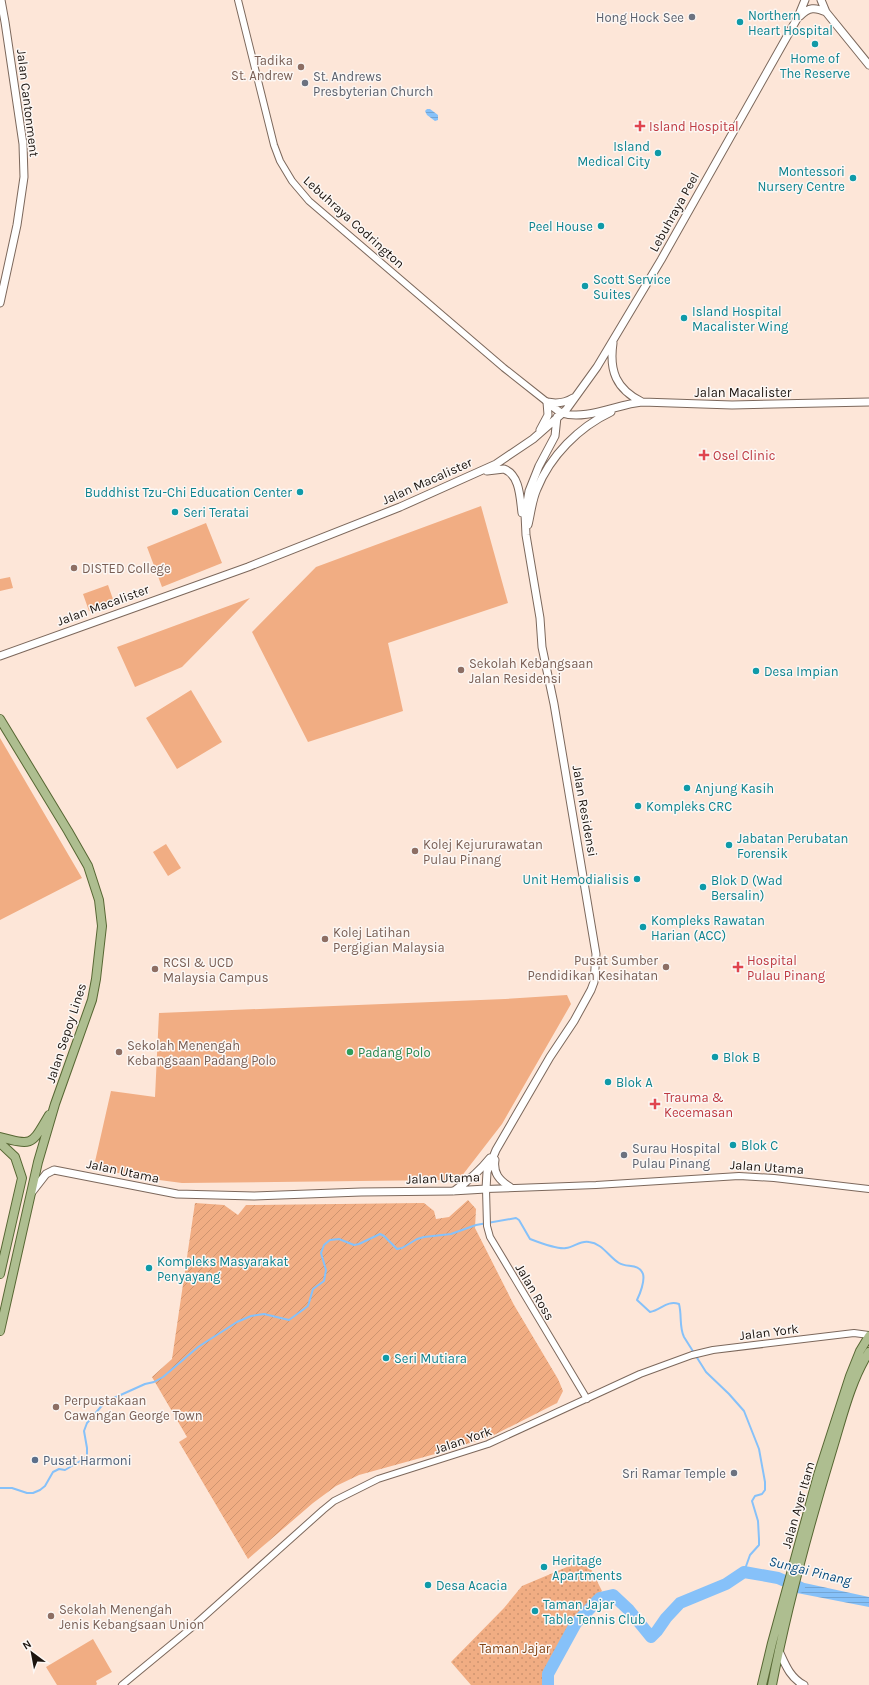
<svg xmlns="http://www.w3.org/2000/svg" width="869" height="1685" font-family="Karla,sans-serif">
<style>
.grass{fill:#f1ad83}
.park{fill:url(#park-dots)}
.garden{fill:url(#garden-furrows)}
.water{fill:url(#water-rules)}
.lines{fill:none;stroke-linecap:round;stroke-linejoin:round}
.stream{stroke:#86c1f9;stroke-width:2}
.river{stroke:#86c1f9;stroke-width:12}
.tertiary-casing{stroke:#7c685c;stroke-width:8}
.secondary-casing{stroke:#7c685c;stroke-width:9}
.primary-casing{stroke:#576733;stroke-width:10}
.tertiary{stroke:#fff;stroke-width:6}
.secondary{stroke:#fff;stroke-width:7}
.primary{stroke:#aebe90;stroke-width:8}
.worship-dot{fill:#6b7280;stroke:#fcf7f4;stroke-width:1.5}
.culture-dot{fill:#0f9aa8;stroke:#fcf7f4;stroke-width:1.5}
.education-dot{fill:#8d6e63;stroke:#fcf7f4;stroke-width:1.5}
.health-dot{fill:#e0444e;stroke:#fcf7f4;stroke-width:1.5}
.leisure-dot{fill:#2e9e5b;stroke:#fcf7f4;stroke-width:1.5}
.service-dot{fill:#5c6f8a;stroke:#fcf7f4;stroke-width:1.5}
.labels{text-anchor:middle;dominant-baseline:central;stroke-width:3;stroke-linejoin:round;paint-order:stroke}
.culture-label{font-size:13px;fill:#0d838f;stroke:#fcf7f4;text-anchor:start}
.worship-label{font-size:13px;fill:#5b616d;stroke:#fcf7f4;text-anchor:end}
.education-label{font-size:13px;fill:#785e54;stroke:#fcf7f4;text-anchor:start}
.street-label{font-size:13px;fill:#1b140f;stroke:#fcf7f4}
.health-label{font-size:13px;fill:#be3a42;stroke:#fcf7f4;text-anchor:start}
.leisure-label{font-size:13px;fill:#27864d;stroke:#fcf7f4;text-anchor:start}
.service-label{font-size:13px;fill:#4e5e75;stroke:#fcf7f4;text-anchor:start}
.park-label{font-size:13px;fill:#824212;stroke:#fcf7f4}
.water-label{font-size:14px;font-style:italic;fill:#054b7d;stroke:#fcf7f4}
</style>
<defs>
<pattern id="park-dots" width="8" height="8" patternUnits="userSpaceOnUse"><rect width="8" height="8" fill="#f1ad83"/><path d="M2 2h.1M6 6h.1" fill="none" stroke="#ce9470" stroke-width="1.8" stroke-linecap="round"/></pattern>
<pattern id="garden-furrows" width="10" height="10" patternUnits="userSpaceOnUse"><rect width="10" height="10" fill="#f1ad83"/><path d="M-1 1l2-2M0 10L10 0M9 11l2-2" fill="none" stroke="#ce9470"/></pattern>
<pattern id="water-rules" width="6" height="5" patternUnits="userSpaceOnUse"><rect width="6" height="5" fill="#86c1f9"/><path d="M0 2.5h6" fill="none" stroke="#73a5d4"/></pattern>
</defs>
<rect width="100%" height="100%" fill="#fde6d8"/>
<path class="grass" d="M481 506 508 603 388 643 403 711 308 742 252 632 316 567Z
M206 523 222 563 162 587 147 547Z
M10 577 13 588 0 591V579Z
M108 585 114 602 89 611 83 594Z
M250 598 182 667 135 687 117 647Z
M191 690 222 742 177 769 146 718Z
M0 738 82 878 0 920Z
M166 844 181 868 168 876 153 852Z
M567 995 571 1004 502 1124 461 1177 445 1180 182 1183 129 1176 94 1166 111 1091 155 1097 159 1013 505 999Z
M93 1639 112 1672 96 1681 97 1684 96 1685H57L46 1667Z"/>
<path class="park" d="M586 1559 602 1591 574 1617 543 1672V1685H471L451 1662 504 1608 522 1586Z"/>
<path class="garden" d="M468 1200 476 1209 475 1228 514 1305 558 1379 563 1391 557 1403 492 1436 435 1454 359 1475 336 1486 313 1503 248 1559 179 1442 187 1437 152 1377 172 1359 195 1203 224 1205 238 1215 246 1205 424 1203 434 1211 436 1219 449 1217Z"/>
<path class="water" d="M427 109H430L438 115V120L435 121 427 115 425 111Z
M800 1582 869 1597V1607L797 1593Z"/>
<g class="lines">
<path class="stream" d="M0 1488H12L27 1493H33L40 1490 45 1486 53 1472 59 1469 65 1470 87 1457V1448L84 1431 87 1423 105 1402 145 1384 154 1382 163 1377 198 1347 237 1322 251 1316 264 1314 289 1320 308 1306 313 1289 324 1281 326 1270 321 1253 324 1245 330 1240 339 1239 354 1245 359 1244 380 1234 384 1236 397 1249 402 1248 417 1239 424 1237 451 1234 476 1225 516 1218 519 1220 530 1239C538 1242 558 1250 566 1248 574 1247 581 1240 589 1242 602 1243 609 1257 619 1263 627 1268 639 1263 643 1274 645 1281 640 1294 637 1300L650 1312C661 1310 667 1300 679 1304 682 1315 679 1327 684 1337L706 1372 729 1394 744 1411 759 1449 765 1482V1490L762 1494 755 1496 752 1501 758 1521 759 1539V1545L750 1555 744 1572"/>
<path class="river" d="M548 1685V1674L576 1623 600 1598 613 1595 629 1610 651 1637 657 1631 666 1618 680 1603 726 1584 744 1572 778 1578 799 1587"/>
<defs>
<path id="tertiary" d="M238 0 274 145 280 161 292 181 309 201 504 368 547 402
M587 1399 490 1237 487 1226 486 1189 596 1185 739 1176 774 1178 869 1189
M122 1685 190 1629 323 1510 334 1501 378 1479 488 1444 640 1374 692 1355 713 1350 854 1333 869 1335"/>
<path id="secondary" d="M821 0 826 12 869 65
M800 16C809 7 815 7 826 12
M0 303 17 225 24 177 23 144 5 22 1 0
M613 343C609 371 616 389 642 402
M547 402C552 406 556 410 562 413 585 421 618 404 642 402L732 405 869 402
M547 402C557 404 565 403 573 398
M540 430 548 415 547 402
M487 471 504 469C520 475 520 498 522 513
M528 525C531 513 532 500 537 489 550 456 579 427 611 412
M0 656 248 567 400 507 496 464 533 439 566 410 597 367 661 260 798 17 805 0
M495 1160C493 1173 499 1180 510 1187
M454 1191C468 1181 479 1172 490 1158
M32 1192 46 1174 54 1170 177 1194 254 1196 361 1192 452 1191 486 1189 487 1172 496 1150 550 1057 574 1021 591 990 594 982 596 954 554 704 542 647 540 618 526 535 525 514 529 491 539 466 555 436 557 417
M779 1651C785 1664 790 1678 804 1685"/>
<path id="primary" d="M0 719 68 831 88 866 99 900 102 926 96 979 92 1000 55 1104 38 1162 0 1331
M0 1137C34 1146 31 1145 49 1115
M0 1143 15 1157 22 1178 0 1274
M762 1685 772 1643 818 1475 850 1376 860 1351 869 1336
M772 1685C787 1607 808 1530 831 1454 842 1419 850 1382 869 1352"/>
</defs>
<use href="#tertiary" class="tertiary-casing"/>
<use href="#secondary" class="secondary-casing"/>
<use href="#primary" class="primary-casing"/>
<use href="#tertiary" class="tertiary"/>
<use href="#secondary" class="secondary"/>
<use href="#primary" class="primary"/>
</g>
<g class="worship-dot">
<circle cx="692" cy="17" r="4"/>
<circle cx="305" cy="83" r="4"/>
<circle cx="624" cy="1155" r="4"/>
<circle cx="734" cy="1473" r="4"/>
</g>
<g class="culture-dot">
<circle cx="740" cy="22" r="4"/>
<circle cx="815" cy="44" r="4"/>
<circle cx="658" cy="153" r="4"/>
<circle cx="853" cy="178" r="4"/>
<circle cx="601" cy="226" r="4"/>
<circle cx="585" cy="286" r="4"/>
<circle cx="684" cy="318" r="4"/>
<circle cx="300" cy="492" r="4"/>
<circle cx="175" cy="512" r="4"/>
<circle cx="756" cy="671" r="4"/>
<circle cx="687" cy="788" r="4"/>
<circle cx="638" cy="806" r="4"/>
<circle cx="729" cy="845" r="4"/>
<circle cx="637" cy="879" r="4"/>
<circle cx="703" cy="887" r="4"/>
<circle cx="643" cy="927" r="4"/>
<circle cx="715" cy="1057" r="4"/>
<circle cx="608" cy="1082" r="4"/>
<circle cx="733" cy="1145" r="4"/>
<circle cx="149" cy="1268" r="4"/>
<circle cx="386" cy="1358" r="4"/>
<circle cx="544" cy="1567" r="4"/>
<circle cx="428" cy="1585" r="4"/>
<circle cx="535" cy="1611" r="4"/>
</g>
<g class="education-dot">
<circle cx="301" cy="67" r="4"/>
<circle cx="74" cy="568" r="4"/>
<circle cx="461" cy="670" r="4"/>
<circle cx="415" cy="851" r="4"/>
<circle cx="325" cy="939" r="4"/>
<circle cx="666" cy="967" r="4"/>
<circle cx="155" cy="969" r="4"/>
<circle cx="119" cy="1052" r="4"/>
<circle cx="56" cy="1407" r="4"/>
<circle cx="51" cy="1616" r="4"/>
</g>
<g class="health-dot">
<path d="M638 120h4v4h4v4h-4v4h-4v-4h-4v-4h4z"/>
<path d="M702 449h4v4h4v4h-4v4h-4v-4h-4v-4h4z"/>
<path d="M736 961h4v4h4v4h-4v4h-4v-4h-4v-4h4z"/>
<path d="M653 1098h4v4h4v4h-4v4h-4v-4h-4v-4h4z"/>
</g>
<circle class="leisure-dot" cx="350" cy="1052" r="4"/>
<circle class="service-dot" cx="35" cy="1460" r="4"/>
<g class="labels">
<g class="culture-label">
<text x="748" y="15">Northern<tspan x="748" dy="15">Heart Hospital</tspan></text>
<text x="815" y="58" text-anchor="middle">Home of<tspan x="815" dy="15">The Reserve</tspan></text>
<text x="650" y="146" text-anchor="end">Island<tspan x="650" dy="15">Medical City</tspan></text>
<text x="845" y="171" text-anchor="end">Montessori<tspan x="845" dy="15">Nursery Centre</tspan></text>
<text x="593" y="226" text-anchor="end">Peel House</text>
<text x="593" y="279">Scott Service<tspan x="593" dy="15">Suites</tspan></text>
<text x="692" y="311">Island Hospital<tspan x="692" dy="15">Macalister Wing</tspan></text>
<text x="292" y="492" text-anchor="end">Buddhist Tzu-Chi Education Center</text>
<text x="183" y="512">Seri Teratai</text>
<text x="764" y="671">Desa Impian</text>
<text x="695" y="788">Anjung Kasih</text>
<text x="646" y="806">Kompleks CRC</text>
<text x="737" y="838">Jabatan Perubatan<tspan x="737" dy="15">Forensik</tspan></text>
<text x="629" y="879" text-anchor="end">Unit Hemodialisis</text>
<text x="711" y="880">Blok D (Wad<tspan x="711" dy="15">Bersalin)</tspan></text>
<text x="651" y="920">Kompleks Rawatan<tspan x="651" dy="15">Harian (ACC)</tspan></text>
<text x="723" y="1057">Blok B</text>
<text x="616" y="1082">Blok A</text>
<text x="741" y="1145">Blok C</text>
<text x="157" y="1261">Kompleks Masyarakat<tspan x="157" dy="15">Penyayang</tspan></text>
<text x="394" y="1358">Seri Mutiara</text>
<text x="552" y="1560">Heritage<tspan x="552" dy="15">Apartments</tspan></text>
<text x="436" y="1585">Desa Acacia</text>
<text x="543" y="1604">Taman Jajar<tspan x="543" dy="15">Table Tennis Club</tspan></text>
</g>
<g class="worship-label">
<text x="684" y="17">Hong Hock See</text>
<text x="313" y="76" text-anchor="start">St. Andrews<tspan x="313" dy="15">Presbyterian Church</tspan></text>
<text x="632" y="1148" text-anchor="start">Surau Hospital<tspan x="632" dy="15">Pulau Pinang</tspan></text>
<text x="726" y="1473">Sri Ramar Temple</text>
</g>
<g class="education-label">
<text x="293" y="60" text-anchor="end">Tadika<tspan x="293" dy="15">St. Andrew</tspan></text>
<text x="82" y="568">DISTED College</text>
<text x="469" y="663">Sekolah Kebangsaan<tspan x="469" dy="15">Jalan Residensi</tspan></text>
<text x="423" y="844">Kolej Kejururawatan<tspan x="423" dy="15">Pulau Pinang</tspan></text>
<text x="333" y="932">Kolej Latihan<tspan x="333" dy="15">Pergigian Malaysia</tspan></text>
<text x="658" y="960" text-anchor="end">Pusat Sumber<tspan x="658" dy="15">Pendidikan Kesihatan</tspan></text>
<text x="163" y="962">RCSI &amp; UCD<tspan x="163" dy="15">Malaysia Campus</tspan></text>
<text x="127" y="1045">Sekolah Menengah<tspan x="127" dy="15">Kebangsaan Padang Polo</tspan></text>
<text x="64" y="1400">Perpustakaan<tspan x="64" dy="15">Cawangan George Town</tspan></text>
<text x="59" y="1609">Sekolah Menengah<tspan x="59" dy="15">Jenis Kebangsaan Union</tspan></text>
</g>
<g class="street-label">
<text transform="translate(28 103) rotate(83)">Jalan Cantonment</text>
<text transform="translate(674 212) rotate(-61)">Lebuhraya Peel</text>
<text transform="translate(354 222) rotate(42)">Lebuhraya Codrington</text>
<text x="743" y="392">Jalan Macalister</text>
<text transform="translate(427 481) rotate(-24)">Jalan Macalister</text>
<text transform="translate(103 605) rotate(-20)">Jalan Macalister</text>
<text transform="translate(585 811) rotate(80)">Jalan Residensi</text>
<text transform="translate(66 1033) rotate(-72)">Jalan Sepoy Lines</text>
<text transform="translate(767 1167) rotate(4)">Jalan Utama</text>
<text transform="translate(123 1171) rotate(12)">Jalan Utama</text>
<text transform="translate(443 1178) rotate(-2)">Jalan Utama</text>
<text transform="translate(535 1292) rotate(59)">Jalan Ross</text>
<text transform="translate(769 1332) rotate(-7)">Jalan York</text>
<text transform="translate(463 1440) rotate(-19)">Jalan York</text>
<text transform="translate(798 1505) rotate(-74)">Jalan Ayer Itam</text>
</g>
<g class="health-label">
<text x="649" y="126">Island Hospital</text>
<text x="713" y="455">Osel Clinic</text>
<text x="747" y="960">Hospital<tspan x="747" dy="15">Pulau Pinang</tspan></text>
<text x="664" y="1097">Trauma &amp;<tspan x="664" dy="15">Kecemasan</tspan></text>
</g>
<g class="leisure-label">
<text x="358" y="1052">Padang Polo</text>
</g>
<g class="service-label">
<text x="43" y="1460">Pusat Harmoni</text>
</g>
<g class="park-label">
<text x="515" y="1648">Taman Jajar</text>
</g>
<g class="water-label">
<text transform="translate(810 1571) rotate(14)">Sungai Pinang</text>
</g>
</g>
<g transform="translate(32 1653) rotate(328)" stroke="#fcf7f4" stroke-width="3" paint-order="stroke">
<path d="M0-3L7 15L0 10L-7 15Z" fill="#1b140f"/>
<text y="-6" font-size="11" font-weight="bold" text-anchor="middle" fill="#1b140f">N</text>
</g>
</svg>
